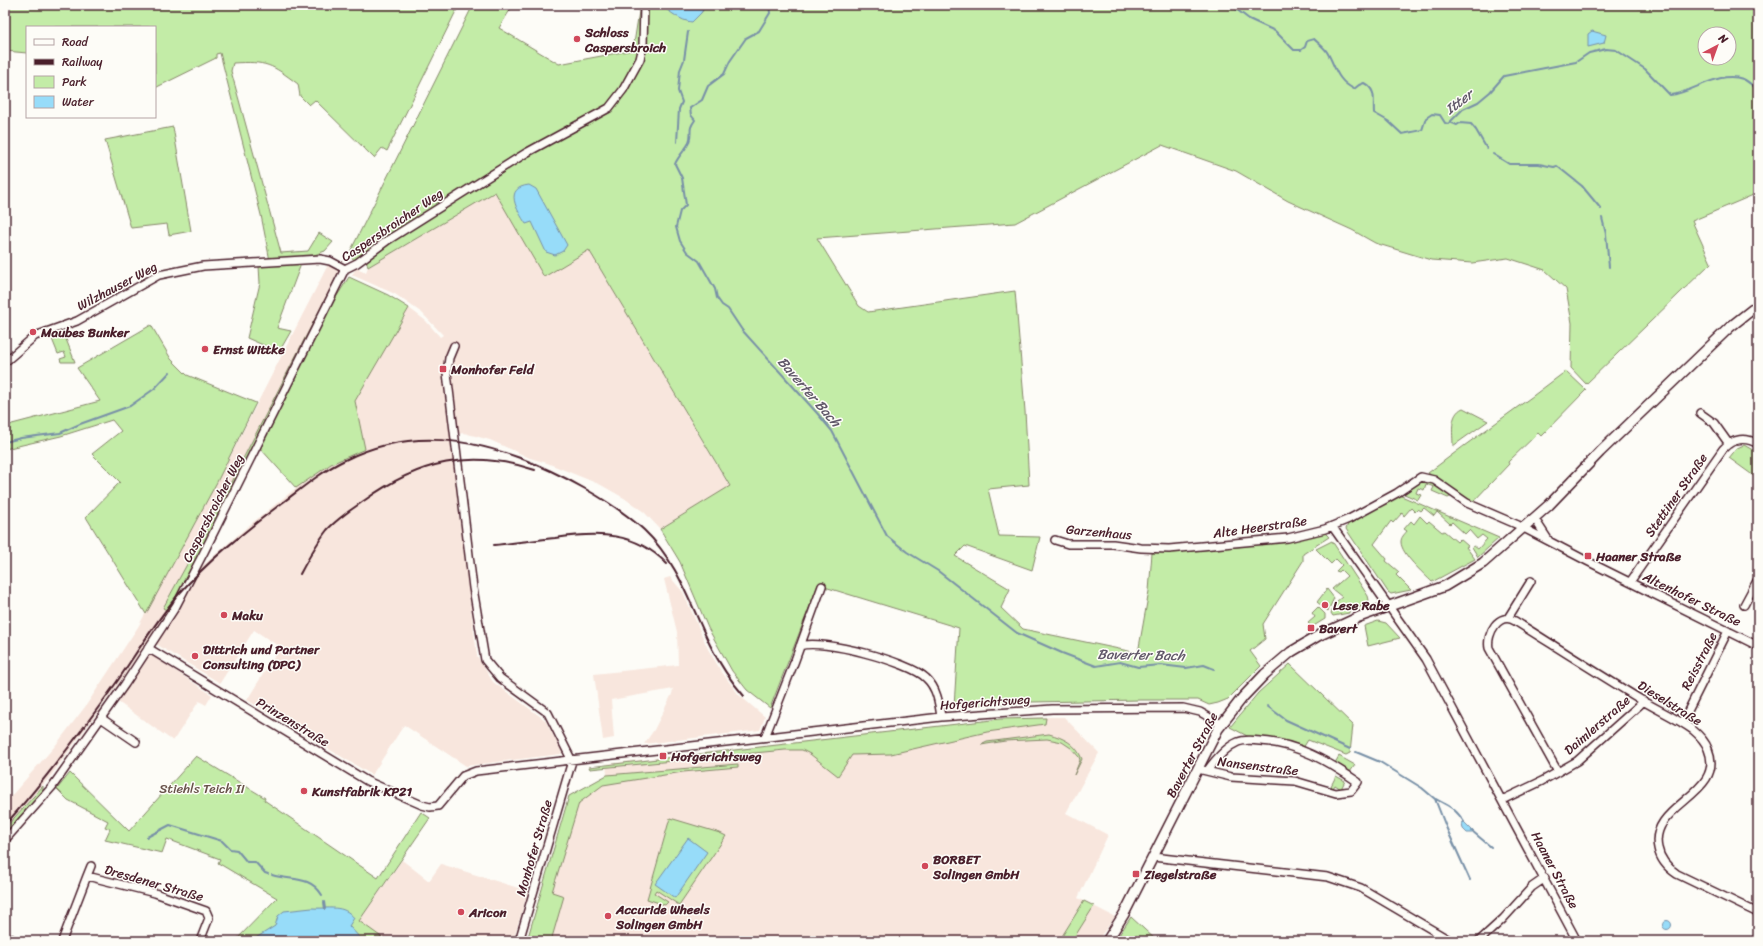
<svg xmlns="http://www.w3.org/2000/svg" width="1763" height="946" font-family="Sriracha,sans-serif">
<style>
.built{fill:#f8e6dd}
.green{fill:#c3eca7;stroke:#868669;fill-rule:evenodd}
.water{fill:#97dcf9;stroke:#7890a7}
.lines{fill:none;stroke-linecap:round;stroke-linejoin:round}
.stream{stroke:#7890a7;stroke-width:2}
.minor-casing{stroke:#4a1f2b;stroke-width:10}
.secondary-casing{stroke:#4a1f2b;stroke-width:12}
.minor{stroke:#fdfcf7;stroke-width:7}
.secondary{stroke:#fdfcf7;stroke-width:9}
.rail{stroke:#4a1f2b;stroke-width:2}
.poi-dot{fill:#d1495b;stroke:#fdfcf7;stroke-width:1.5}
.labels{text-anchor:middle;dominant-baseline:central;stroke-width:3;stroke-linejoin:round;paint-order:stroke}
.poi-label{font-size:13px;font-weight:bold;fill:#4a1f2b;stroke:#fdfcf7;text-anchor:start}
.street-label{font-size:13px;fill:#4a1f2b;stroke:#fdfcf7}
.park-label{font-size:13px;fill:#68524a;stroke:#fdfcf7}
.water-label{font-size:14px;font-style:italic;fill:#615869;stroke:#fdfcf7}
</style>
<rect width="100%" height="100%" fill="#fdfcf7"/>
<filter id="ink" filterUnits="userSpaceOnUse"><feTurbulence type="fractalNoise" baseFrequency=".025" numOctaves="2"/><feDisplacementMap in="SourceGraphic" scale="8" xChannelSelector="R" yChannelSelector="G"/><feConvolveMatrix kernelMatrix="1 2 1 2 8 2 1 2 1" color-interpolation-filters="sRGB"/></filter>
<g filter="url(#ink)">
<path class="built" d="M495 192 544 277 589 250 730 487 660 529 644 512 624 498 601 485 547 463 530 458 490 440 464 433 452 435 459 514 477 656 493 682 545 720 562 752 561 754 466 766 404 725 372 775 247 700 280 647 254 630 220 683 156 644 200 568 247 527 296 488 331 464 364 449 355 401 409 308 426 321 440 337 443 335 422 313 402 299 395 294 352 275 356 268 366 272 368 267Z
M332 257 343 262 339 273 213 517 163 608 168 611 122 679 50 777 5 828V803L55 746 85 707 138 627 217 482Z
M670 577 683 592 708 649 721 671 739 695 765 717 760 730 644 744 654 730 672 694 673 689 611 700 614 738 603 740 594 674 678 665 677 632 664 579Z
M150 654 212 695 206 705 199 701 173 741 118 702Z
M1052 717H1064L1099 753 1066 813 1108 835 1078 898 1115 917 1097 941H527L569 796 607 775 606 764 1000 719Z
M402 860 429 881 441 864 528 891 513 941H387L359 921Z"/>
<path class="green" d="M5 5H459L387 151 382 148 374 158 315 100 309 105 300 96 298 84C271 64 267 61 233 63L231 71 281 253 308 251 319 233 333 242 325 251 309 257 270 261 261 215 220 53 216 54V58L155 88V27H27V53L5 51Z
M473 5H513L499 28 559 64 633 50 640 5H660L677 16 701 13 706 5H1638V8L1668 5H1758V193L1692 221 1711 263 1586 384 1571 368 1572 323 1566 289 1545 270 1508 258 1472 263 1431 260 1375 243 1352 230 1288 201 1236 171 1162 145 1015 223 817 238 859 306 868 312 1015 291 1025 411 1029 485 988 489 999 536 1040 537 1032 570 965 546 955 556 1010 589 1001 608 1023 629 1138 653 1149 591 1152 553C1210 550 1268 546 1325 533L1329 537 1303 554V561L1263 624 1265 639 1250 651 1261 666 1228 699 1218 703 1209 705 1198 700H1141L1031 702 954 706 959 628 818 585 770 708 747 690 732 671 708 628 680 562 660 529 730 486 589 250 544 277 495 192 368 267 366 259 362 255 354 260 349 254ZM1705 34H1729V58H1705Z
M173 127 191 231 169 235 167 224 131 228 105 140Z
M301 264 277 328 291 331 279 352 247 338 260 283 259 266Z
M339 272 340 275 181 590 168 611 163 608 213 517Z
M349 277 388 295 409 308 355 401 365 449 331 464 296 488 260 448 328 310Z
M151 325 171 359 187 375 256 403 217 482 146 614 86 517 120 482 92 454 121 431 112 420 61 436 5 449V430L12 424 100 401 77 368Z
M62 329 75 362H61L60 359 66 357 64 352 58 354 52 339 55 333Z
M1566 371 1586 390 1541 436 1538 433 1508 462 1509 464 1472 503 1428 473C1473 438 1521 406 1566 371Z
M1463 408 1488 421 1453 446C1453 433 1449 414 1463 408Z
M1744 445 1758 453V479L1729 458 1737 448Z
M1422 481 1433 482 1452 496 1448 498 1432 491 1434 487 1426 484 1424 490 1418 488 1416 493 1421 495 1418 500 1402 493 1416 483Z
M1399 495 1499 538 1478 557 1472 547 1474 546 1478 549 1487 539 1482 535 1477 539 1469 530 1465 534 1452 522 1450 524 1437 512 1434 516 1424 508 1421 511 1418 509 1415 512 1411 508 1404 516 1402 513 1393 523 1391 521 1374 544 1387 559 1386 561 1399 572 1396 575 1411 590 1391 594 1388 592 1346 529 1348 524Z
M1420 516 1427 523 1429 521 1442 532 1444 531 1457 542 1460 539 1468 546 1466 547 1475 559 1432 582C1424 574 1401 554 1401 542 1401 537 1404 535 1407 531L1404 529 1411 521 1414 524Z
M1332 541 1368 596 1369 600 1366 605 1349 611V613L1333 616 1331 613 1337 601 1342 597 1332 589 1347 576 1341 570 1339 572 1336 571 1342 565 1336 559 1331 564 1316 549Z
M1327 589 1334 598 1328 611 1317 602Z
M1318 607 1325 614V619L1312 627 1308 623 1315 617 1312 613Z
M1378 621 1386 623 1400 638 1368 646 1364 626Z
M1290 664 1353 725 1350 753 1346 755 1308 740 1303 748 1251 738 1230 727 1258 693Z
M1046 718 1045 724 987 732 891 754 852 755 838 776 810 754 802 750H785L590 769 589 767 1000 719Z
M1049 734C1064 738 1076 744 1082 759L1074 775 1080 760 1079 757 1071 748 1062 742 1047 739 1005 741 981 745 987 742Z
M196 756 262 796 265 798 264 800 378 878 421 812 430 818 359 921 387 941H235L277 898 218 863 220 859 167 839 162 853 105 840 110 829 105 827 108 821 68 800 57 789 70 773 129 831Z
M1339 756 1355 765 1350 772 1335 763Z
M738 764V767L683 772 603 785 579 803 552 892 564 896 551 941H541L528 937 569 796 607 775Z
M1336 776 1345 781 1341 789 1335 785 1333 788 1331 786Z
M43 786V791L5 833V828Z
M670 818 720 833 726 836 679 905 656 890 654 893 668 902 665 905 647 899Z
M1084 901 1094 906 1072 941H1059Z
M1131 917 1157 941H1115Z"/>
<path class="water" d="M660 5H706L701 13 692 22C680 21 671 12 660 5Z
M1592 31 1606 35 1604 43 1588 47V34Z
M529 185 536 189 567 245 563 251 555 255 546 252 532 222 526 224C517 210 503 188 529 185Z
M1463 821 1473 831V833H1467L1463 829 1462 823Z
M688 838 707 852 675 898 655 884Z
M312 908C328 909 344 904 354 918L349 926 363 941H251L275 926 278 916 284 911Z
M1662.5 925a4.5 4.5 0 1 1 9 0a4.5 4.5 0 1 1-9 0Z"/>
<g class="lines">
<path class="stream" d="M769 5 770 13 759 31 746 38 730 61 724 74 708 86 702 100 690 108 691 115 695 120C687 131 693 131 689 142 688 147 678 156 675 164L682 178 686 205 680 211 676 227 680 241 687 252 699 261 715 289 717 298 722 305 728 309 742 330 817 413 832 431 887 536 907 552 938 571 1017 633 1062 653 1096 666 1120 662 1138 667 1161 665 1186 668 1204 665 1214 669
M1228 5 1236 9 1249 19 1275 31 1294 50H1301L1305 47 1307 41 1314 39C1318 43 1324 47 1327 52 1336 67 1336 80 1354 89L1359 85 1364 83C1377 90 1373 100 1374 113L1388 121 1402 134 1422 130 1426 118 1432 114 1440 115 1445 123 1448 124 1463 109 1478 102 1490 92 1504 76 1576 62 1589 53 1606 49 1616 50 1645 69 1670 95C1693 93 1718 70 1743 79 1748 81 1753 86 1758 90
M1450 122 1457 125 1460 123 1471 124 1476 130 1487 149
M677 142 679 109 682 102 678 91 680 70 684 60 688 32
M1493 154 1509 164H1539L1554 167 1557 166 1582 186 1601 209
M1602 218 1606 234 1609 267
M5 442 21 438 60 433 80 424 130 406 154 389 170 372
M1267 706 1286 720 1350 749
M5 724 7 727
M1356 752 1380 762 1422 788 1435 799 1446 827 1470 880
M1436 799C1449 807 1455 807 1464 822
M1472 831 1491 847
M147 837 170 825 222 841 230 849 237 850 247 862H255L265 873 268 874
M272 875C291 881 310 875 322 895
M324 902 325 909"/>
<defs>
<path id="minor" d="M454 346 449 358 447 373 473 588 485 660 500 678 548 713 572 761
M5 362 35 336 77 321 159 275 203 266 320 259 330 261 345 269
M1700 413 1714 423 1729 444
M1534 518 1549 541
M1332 526 1426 659 1577 941
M1055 540 1068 544H1113L1141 548 1169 549 1288 538 1325 529 1349 519 1397 493 1421 477 1434 480 1467 503 1518 525 1587 561 1758 646
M1630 582 1723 449C1733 438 1746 437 1758 444
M1744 605 1758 579
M1508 618 1531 581
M800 646C821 638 910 662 926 678 937 688 939 703 941 717
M148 648 367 781 422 805 430 807 438 806 463 776 476 771 941 717 1052 709 1183 708 1200 712 1221 724
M101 718 136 742
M1682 723 1728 631
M765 737 794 663 822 586
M1198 769 1231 777 1295 781 1336 793 1351 791 1358 782C1329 762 1297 743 1260 741 1253 740 1245 739 1238 742 1226 747 1215 760 1207 771
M1558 772 1489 648C1486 634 1499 611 1515 621 1558 648 1600 675 1643 701 1660 711 1678 719 1693 730 1699 735 1705 741 1708 749 1727 795 1648 804 1658 848 1660 859 1668 868 1677 874L1758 913
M1502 800 1542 781 1577 761 1644 701
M5 840 52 787 125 684 176 606 204 552 345 269 357 263 388 240 526 153 609 108 623 90 640 59 643 46 644 5
M1153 857 1328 877 1361 888 1451 941
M87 876 91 866
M5 936 16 941
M62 941 87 876 155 893 206 911 209 918 200 941
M519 941 572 761
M1479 941 1503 919 1532 887 1545 878"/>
<path id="secondary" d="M1107 941 1124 914 1218 729 1243 697 1265 674 1291 652 1318 636 1359 617 1445 586 1483 563 1549 505 1600 452 1730 327 1758 305"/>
</defs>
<use href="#minor" class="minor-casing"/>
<use href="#secondary" class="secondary-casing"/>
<use href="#minor" class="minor"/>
<use href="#secondary" class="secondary"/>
<path class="rail" d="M494 545C515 543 535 540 555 538 598 532 635 531 667 564
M300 574C308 559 316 544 327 530 338 518 352 509 365 500 419 461 471 449 535 470
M5 825C45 780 81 732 116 683 136 654 155 622 178 595 209 560 245 531 282 503 302 488 322 471 345 460 404 431 460 436 520 458 558 472 614 502 644 530 678 562 690 604 710 645 719 663 730 680 744 696"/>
</g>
</g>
<g class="poi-dot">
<circle cx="577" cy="39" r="4"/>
<circle cx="33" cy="332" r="4"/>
<circle cx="205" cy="349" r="4"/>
<rect x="439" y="365" width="8" height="8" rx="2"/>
<rect x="1584" y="552" width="8" height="8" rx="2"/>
<circle cx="1325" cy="605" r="4"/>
<circle cx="224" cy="615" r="4"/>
<rect x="1307" y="624" width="8" height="8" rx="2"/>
<circle cx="195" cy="656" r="4"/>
<rect x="659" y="752" width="8" height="8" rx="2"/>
<circle cx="304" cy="791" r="4"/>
<circle cx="925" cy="866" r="4"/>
<rect x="1132" y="870" width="8" height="8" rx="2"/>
<circle cx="461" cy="912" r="4"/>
<circle cx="608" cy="916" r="4"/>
</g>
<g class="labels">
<g class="poi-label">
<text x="585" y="32">Schloss<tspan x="585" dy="15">Caspersbroich</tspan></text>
<text x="41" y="332">Maubes Bunker</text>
<text x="213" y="349">Ernst Wittke</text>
<text x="451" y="369">Monhofer Feld</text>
<text x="1596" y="556">Haaner Straße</text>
<text x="1333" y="605">Lese Rabe</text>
<text x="232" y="615">Maku</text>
<text x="1319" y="628">Bavert</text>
<text x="203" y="649">Dittrich und Partner<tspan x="203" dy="15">Consulting (DPC)</tspan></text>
<text x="671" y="756">Hofgerichtsweg</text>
<text x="312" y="791">Kunstfabrik KP21</text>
<text x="933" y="859">BORBET<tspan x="933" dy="15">Solingen GmbH</tspan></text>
<text x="1144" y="874">Ziegelstraße</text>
<text x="616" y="909">Accuride Wheels<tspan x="616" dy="15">Solingen GmbH</tspan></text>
<text x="469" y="912">Aricon</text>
</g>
<g class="street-label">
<text transform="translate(392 225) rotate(-34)">Caspersbroicher Weg</text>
<text transform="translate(117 286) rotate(-28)">Wilzhauser Weg</text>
<text transform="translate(1676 495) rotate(-55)">Stettiner Straße</text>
<text transform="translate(213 508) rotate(-63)">Caspersbroicher Weg</text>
<text transform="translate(1260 527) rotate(-8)">Alte Heerstraße</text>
<text transform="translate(1099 532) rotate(5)">Garzenhaus</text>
<text transform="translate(1692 599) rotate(26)">Altenhofer Straße</text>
<text transform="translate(1699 661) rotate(-63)">Reisstraße</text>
<text transform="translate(985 702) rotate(-4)">Hofgerichtsweg</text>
<text transform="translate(1670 703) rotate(32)">Dieselstraße</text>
<text transform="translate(293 722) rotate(31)">Prinzenstraße</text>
<text transform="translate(1597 725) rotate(-41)">Daimlerstraße</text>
<text transform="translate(1192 755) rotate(-62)">Baverter Straße</text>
<text transform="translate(1258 766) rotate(7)">Nansenstraße</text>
<text transform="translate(534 848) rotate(-74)">Monhofer Straße</text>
<text transform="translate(1555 870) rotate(62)">Haaner Straße</text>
<text transform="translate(154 883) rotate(16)">Dresdener Straße</text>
</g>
<g class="park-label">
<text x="202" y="788">Stiehls Teich II</text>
</g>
<g class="water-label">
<text transform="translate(1459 102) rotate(-37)">Itter</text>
<text transform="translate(809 392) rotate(49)">Baverter Bach</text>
<text transform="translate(1141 655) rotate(1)">Baverter Bach</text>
</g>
</g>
<rect width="1763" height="946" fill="none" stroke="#fdfcf7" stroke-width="20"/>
<rect x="10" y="10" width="1743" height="926" fill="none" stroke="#4a1f2b" stroke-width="1.5" filter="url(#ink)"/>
<rect x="26" y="26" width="130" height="92" fill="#fdfcf7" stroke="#b5a4a5"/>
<rect x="34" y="39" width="20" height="6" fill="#fdfcf7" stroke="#b5a4a5"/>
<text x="62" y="46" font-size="12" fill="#4a1f2b">Road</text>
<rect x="34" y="59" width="20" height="6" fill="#4a1f2b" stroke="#b5a4a5"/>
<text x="62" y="66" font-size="12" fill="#4a1f2b">Railway</text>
<rect x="34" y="76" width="20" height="12" fill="#c3eca7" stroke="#b5a4a5"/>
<text x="62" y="86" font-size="12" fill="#4a1f2b">Park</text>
<rect x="34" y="96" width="20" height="12" fill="#97dcf9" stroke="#b5a4a5"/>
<text x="62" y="106" font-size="12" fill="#4a1f2b">Water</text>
<g transform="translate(1717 46) rotate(41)"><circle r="19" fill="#fdfcf7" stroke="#b5a4a5"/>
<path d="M0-3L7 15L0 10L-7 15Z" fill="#d1495b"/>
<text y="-6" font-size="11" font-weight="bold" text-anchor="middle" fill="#4a1f2b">N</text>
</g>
</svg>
